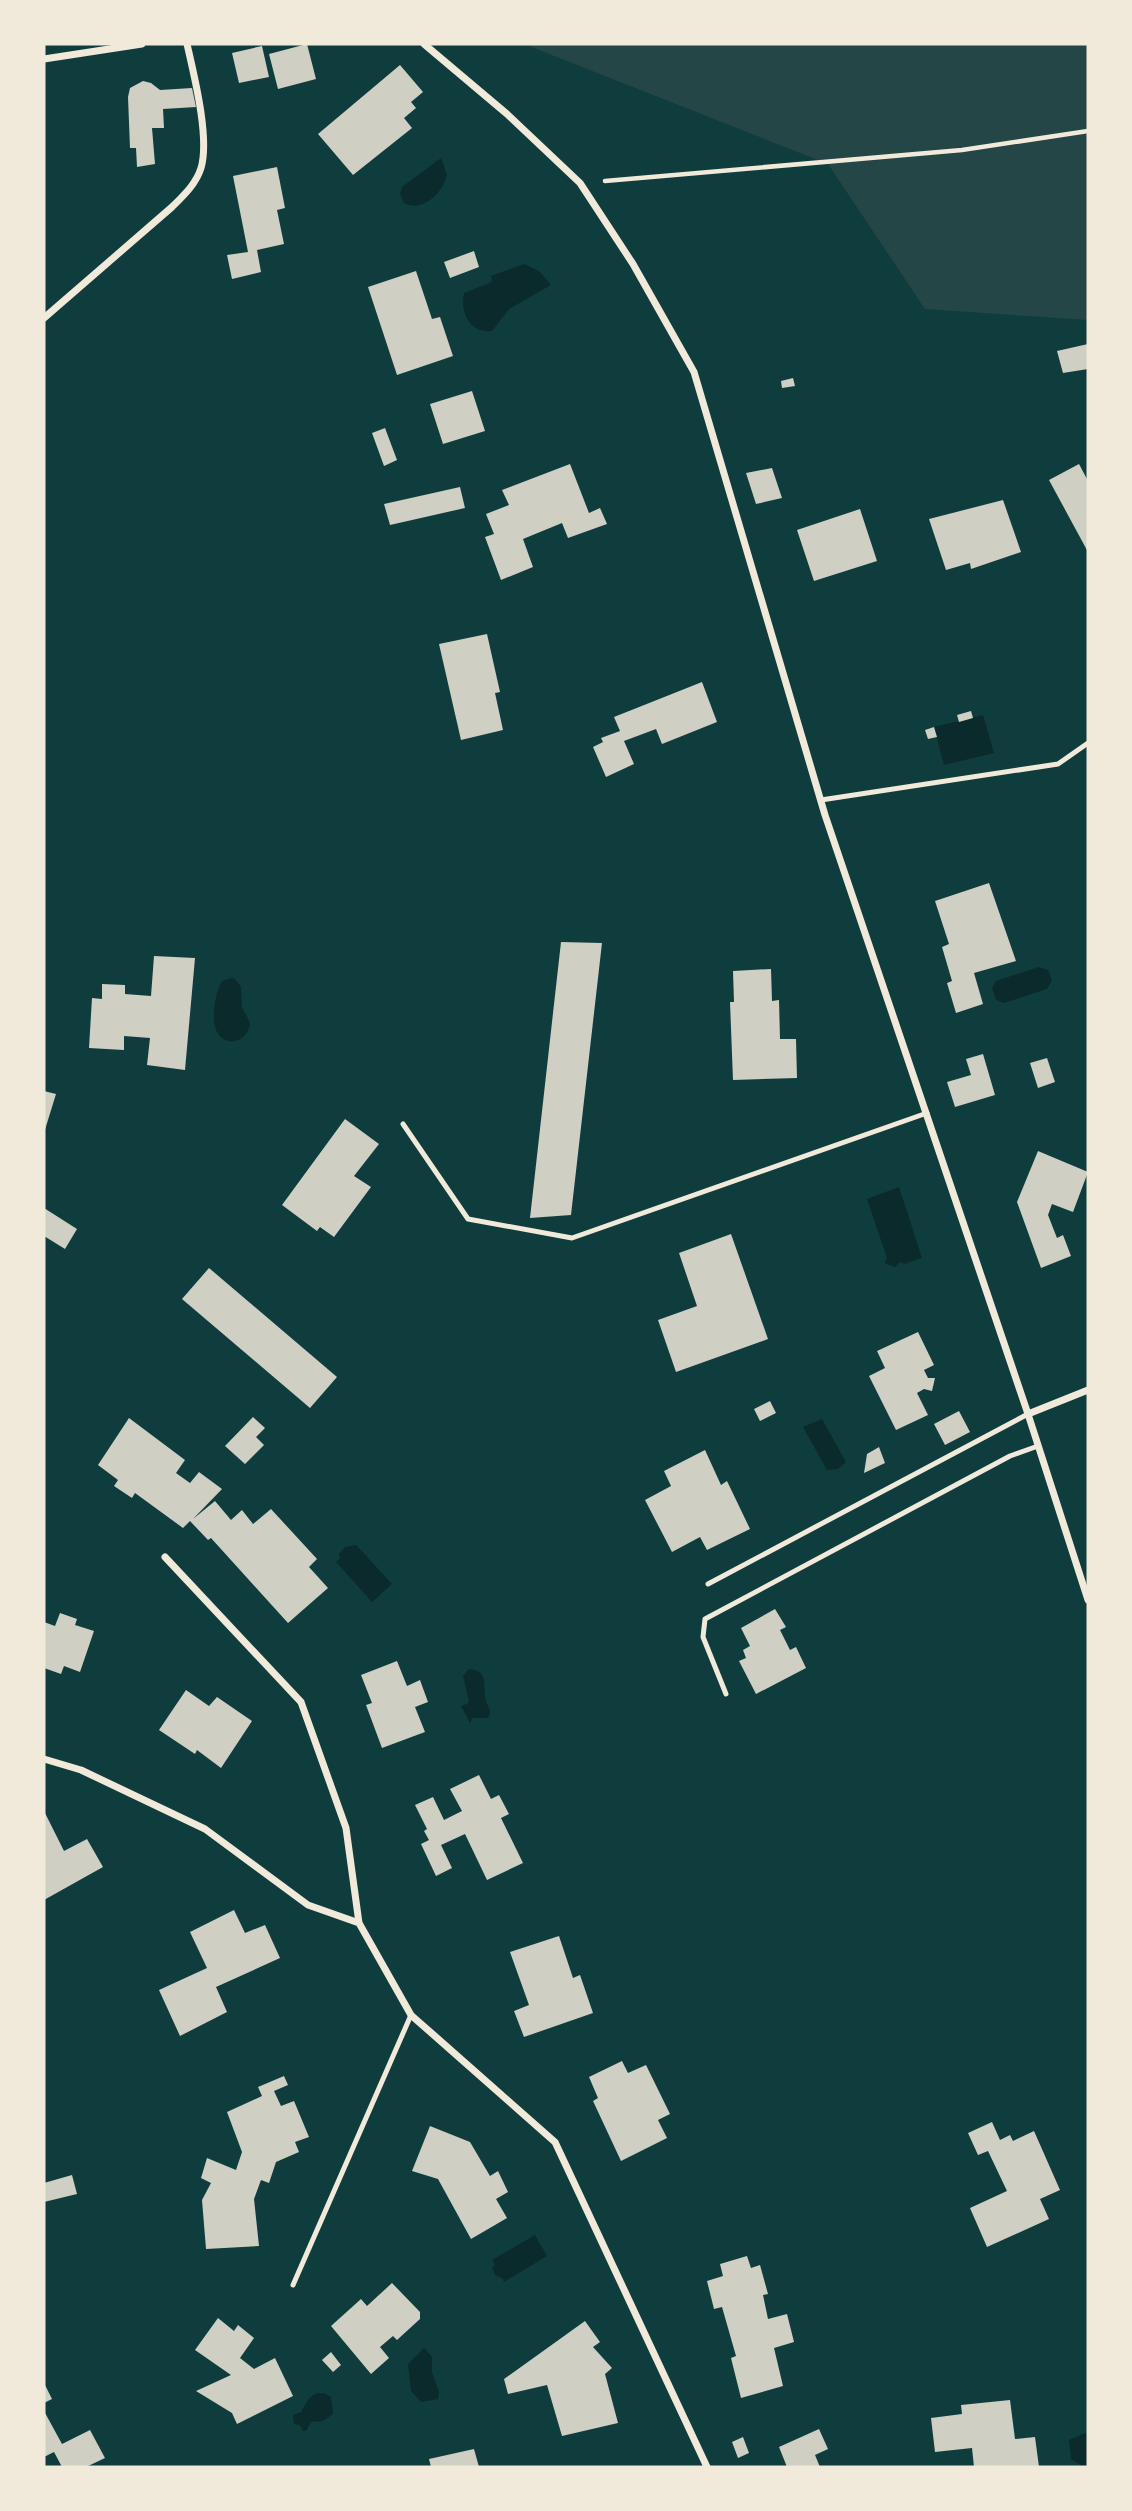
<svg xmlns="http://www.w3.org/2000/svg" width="1132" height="2511" font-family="'Open Sans',sans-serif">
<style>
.green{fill:#244646}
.water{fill:#0a2a2b}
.building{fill:#cfcfc3}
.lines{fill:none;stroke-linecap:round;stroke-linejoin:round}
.path{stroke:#f1e9da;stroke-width:4.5}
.service{stroke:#f1e9da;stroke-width:5}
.minor{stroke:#f1e9da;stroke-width:7}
</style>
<rect width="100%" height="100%" fill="#0f3d3e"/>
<path class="green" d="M524 44H1088V320L925 309 828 164Z"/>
<path class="water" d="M441 158 447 175C443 193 422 213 404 203L400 194 402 187Z
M524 264 539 271 551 285 509 309 492 331C469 334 460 312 464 293L492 282 491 276Z
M983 715 994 753 944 765 934 727Z
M1039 967 1048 970 1052 980 1047 989 1004 1003 996 1000 992 988 996 981Z
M231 978 235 979 241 987 242 1007 250 1023C249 1038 231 1049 219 1035 209 1022 215 994 222 981Z
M899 1187 922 1258 904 1264 900 1262 895 1267 886 1264 885 1261 887 1258 867 1199Z
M822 1419 846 1462 838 1469 827 1470 803 1427Z
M356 1545 392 1584 372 1602 336 1562 340 1558 339 1554 345 1547Z
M469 1669C490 1670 482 1688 486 1702 488 1706 490 1709 490 1713L488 1718H473L470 1723 461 1706 467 1704 469 1701 463 1676Z
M535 2235 547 2256 504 2282 502 2278 495 2275 492 2267 495 2265 492 2260Z
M424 2348 432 2357V2372L439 2392 438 2399 421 2402 411 2391 408 2364Z
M317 2393H324L331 2397 333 2414 323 2421 311 2422 306 2431H303L300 2425 294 2424 293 2415 301 2412 309 2398Z
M1085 2433 1088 2434V2467H1084L1071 2459 1069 2440Z"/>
<path class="building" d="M307 44 316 79 278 89 269 54Z
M262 46 269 77 239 83 232 53Z
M400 65 423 92 411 102 416 108 404 118 412 128 353 175 318 134Z
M143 81 151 83 160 90 192 88 196 107 163 109 164 128H152L155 164 137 167 136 148H130L128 97 130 88Z
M277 167 285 208 277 210 284 244 257 250 261 272 232 279 227 255 248 252 233 176Z
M474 251 479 267 450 278 444 262Z
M416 271 432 319 440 317 453 356 397 375 368 287Z
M1088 344V369L1063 373 1057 351Z
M793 378 795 386 782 388 781 381Z
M472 391 485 431 443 444 430 404Z
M385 428 397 460 384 466 372 433Z
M570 464 589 513 600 508 607 524 568 538 562 523 523 539 533 567 501 580 485 537 494 534 486 514 509 505 502 490Z
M1079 464 1088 481V552L1049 480Z
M772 468 782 498 756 504 746 473Z
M460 487 465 508 390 525 384 504Z
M1003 500 1021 552 971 569 970 563 946 570 929 519Z
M860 509 877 561 814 581 797 530Z
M487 634 500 692 495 693 503 730 461 740 439 644Z
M702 682 717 722 662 744 656 729 624 741 634 764 606 777 593 747 603 742 601 738 620 731 614 717Z
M971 711 973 718 959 722 957 715Z
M934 727 937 737 928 739 925 730Z
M989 883 1016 961 974 973 983 1004 956 1013 947 983 952 981 942 947 949 944 935 901Z
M561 942 602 943 571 1215 530 1218Z
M154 956 195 958 185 1070 147 1065 150 1038 124 1036V1050L89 1048 92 998 102 999V984L125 985V994L151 996Z
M771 969 772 1001 779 1000 780 1039H796L797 1078 733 1080 730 1002H734L733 971Z
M983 1054 995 1095 955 1107 947 1082 971 1075 966 1059Z
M1047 1058 1055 1082 1038 1088 1030 1063Z
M44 1091 56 1094 44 1133Z
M345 1119 379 1144 354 1176 371 1187 334 1237 320 1227 317 1231 282 1205Z
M1038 1151 1088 1172 1073 1212 1052 1204 1048 1215 1057 1238 1063 1235 1071 1256 1041 1268 1017 1202Z
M44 1208 77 1229 65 1249 44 1236Z
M731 1234 768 1339 676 1372 658 1320 697 1306 679 1253Z
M209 1268 337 1377 310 1408 182 1299Z
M918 1332 934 1365 924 1370 928 1378H935L932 1391 924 1389 917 1393 928 1415 896 1430 869 1376 885 1368 877 1351Z
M770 1401 776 1413 760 1421 754 1409Z
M959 1411 970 1432 945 1445 934 1424Z
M253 1417 265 1428 256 1437 264 1445 245 1464 225 1446Z
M129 1418 185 1460 176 1473 190 1483 199 1472 222 1489 193 1519 215 1501 231 1520 242 1510 253 1524 271 1509 317 1559 309 1567 328 1588 288 1623 211 1538 208 1540 190 1521 183 1528 135 1493 132 1498 114 1486 118 1480 98 1465Z
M879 1447 885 1463 864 1473 867 1454Z
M705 1450 721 1485 727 1481 750 1529 707 1550 700 1537 672 1552 645 1500 671 1486 664 1471Z
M775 1609 786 1627 780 1630 790 1650 796 1647 806 1668 756 1694 739 1661 746 1658 743 1650 750 1646 741 1628Z
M60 1613 77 1619 75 1625 94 1631 80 1672 64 1666 61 1674 44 1668V1622L55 1626Z
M397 1661 407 1686 420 1680 428 1702 415 1707 425 1732 382 1748 366 1705 372 1703 361 1675Z
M186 1690 209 1706 217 1697 252 1721 221 1768 197 1750 195 1754 159 1730Z
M479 1775 491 1799 499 1795 509 1814 501 1818 523 1863 487 1880 465 1834 441 1845 452 1868 436 1876 421 1844 429 1840 424 1831 427 1829 415 1805 433 1797 444 1820 462 1811 450 1789Z
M44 1811 64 1851 87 1839 103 1867 44 1900Z
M234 1910 245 1933 265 1925 280 1958 216 1987 227 2012 180 2036 159 1990 207 1968 190 1932Z
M559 1936 573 1978 580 1975 593 2013 524 2037 514 2011 529 2005 510 1952Z
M622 2061 628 2073 646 2065 670 2114 658 2120 667 2138 621 2161 593 2101 598 2098 589 2077Z
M284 2076 288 2085 274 2091 281 2106 294 2101 309 2137 295 2142 299 2152 276 2162 269 2183 261 2180 254 2199 259 2246 206 2249 202 2200 211 2183 201 2178 207 2158 236 2170 242 2152 227 2112 262 2096 258 2087Z
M992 2122 1000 2140 1010 2135 1013 2141 1034 2131 1060 2190 1040 2199 1049 2219 987 2247 970 2208 1007 2191 988 2151 978 2155 968 2133Z
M430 2126 470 2142 490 2176 498 2171 508 2192 496 2199 507 2218 471 2239 438 2179 412 2171Z
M72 2175 77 2194 44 2202V2183Z
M747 2256 751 2268 760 2265 768 2294 763 2295 768 2319 787 2314 794 2342 774 2348 783 2386 741 2398 731 2358 736 2356 722 2307 714 2309 707 2281 723 2276 720 2264Z
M392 2283 420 2312V2319L397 2340 393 2336 380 2347 389 2358 371 2374 331 2326 361 2299 367 2306Z
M218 2318 234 2331 238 2325 254 2338 240 2358 254 2369 275 2358 293 2396 237 2424 232 2413 196 2391 231 2375 195 2350Z
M585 2321 600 2342 593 2347 612 2368 605 2374 618 2423 562 2436 547 2385 508 2394 504 2379Z
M331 2352 341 2365 333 2372 322 2360Z
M44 2383 52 2399 44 2403Z
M1010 2400 1015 2439 1035 2437 1039 2467H974L972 2448 935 2452 931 2418 962 2414 961 2405Z
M44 2411 62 2444 90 2430 105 2458 86 2467H62L54 2452 44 2457Z
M819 2429 828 2449 815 2455 820 2467H787L779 2447Z
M743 2437 749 2453 738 2458 732 2442Z
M474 2449 479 2467H431L429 2459Z"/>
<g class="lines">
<path class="path" d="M605 181 962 150 1088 131"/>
<path class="service" d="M821 800 1058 764 1088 743
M403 1124 468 1219 572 1238 927 1113
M708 1584 1028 1414
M726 1694 703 1637 705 1619 1010 1456 1038 1446
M293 2285 411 2015"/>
<path class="minor" d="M424 44 507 114 580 183 633 264 694 372 825 815 1028 1414 1088 1600
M44 59 142 44
M44 318 172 207C184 195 196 184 201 168 210 138 194 75 187 44
M1028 1414 1088 1390
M165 1557 301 1702 346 1828 359 1923 411 2015 555 2142 707 2467
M44 1759 81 1770 205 1829 308 1905 359 1923"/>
</g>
<rect width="1132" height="2511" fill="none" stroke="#f1e9da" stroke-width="91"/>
</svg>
